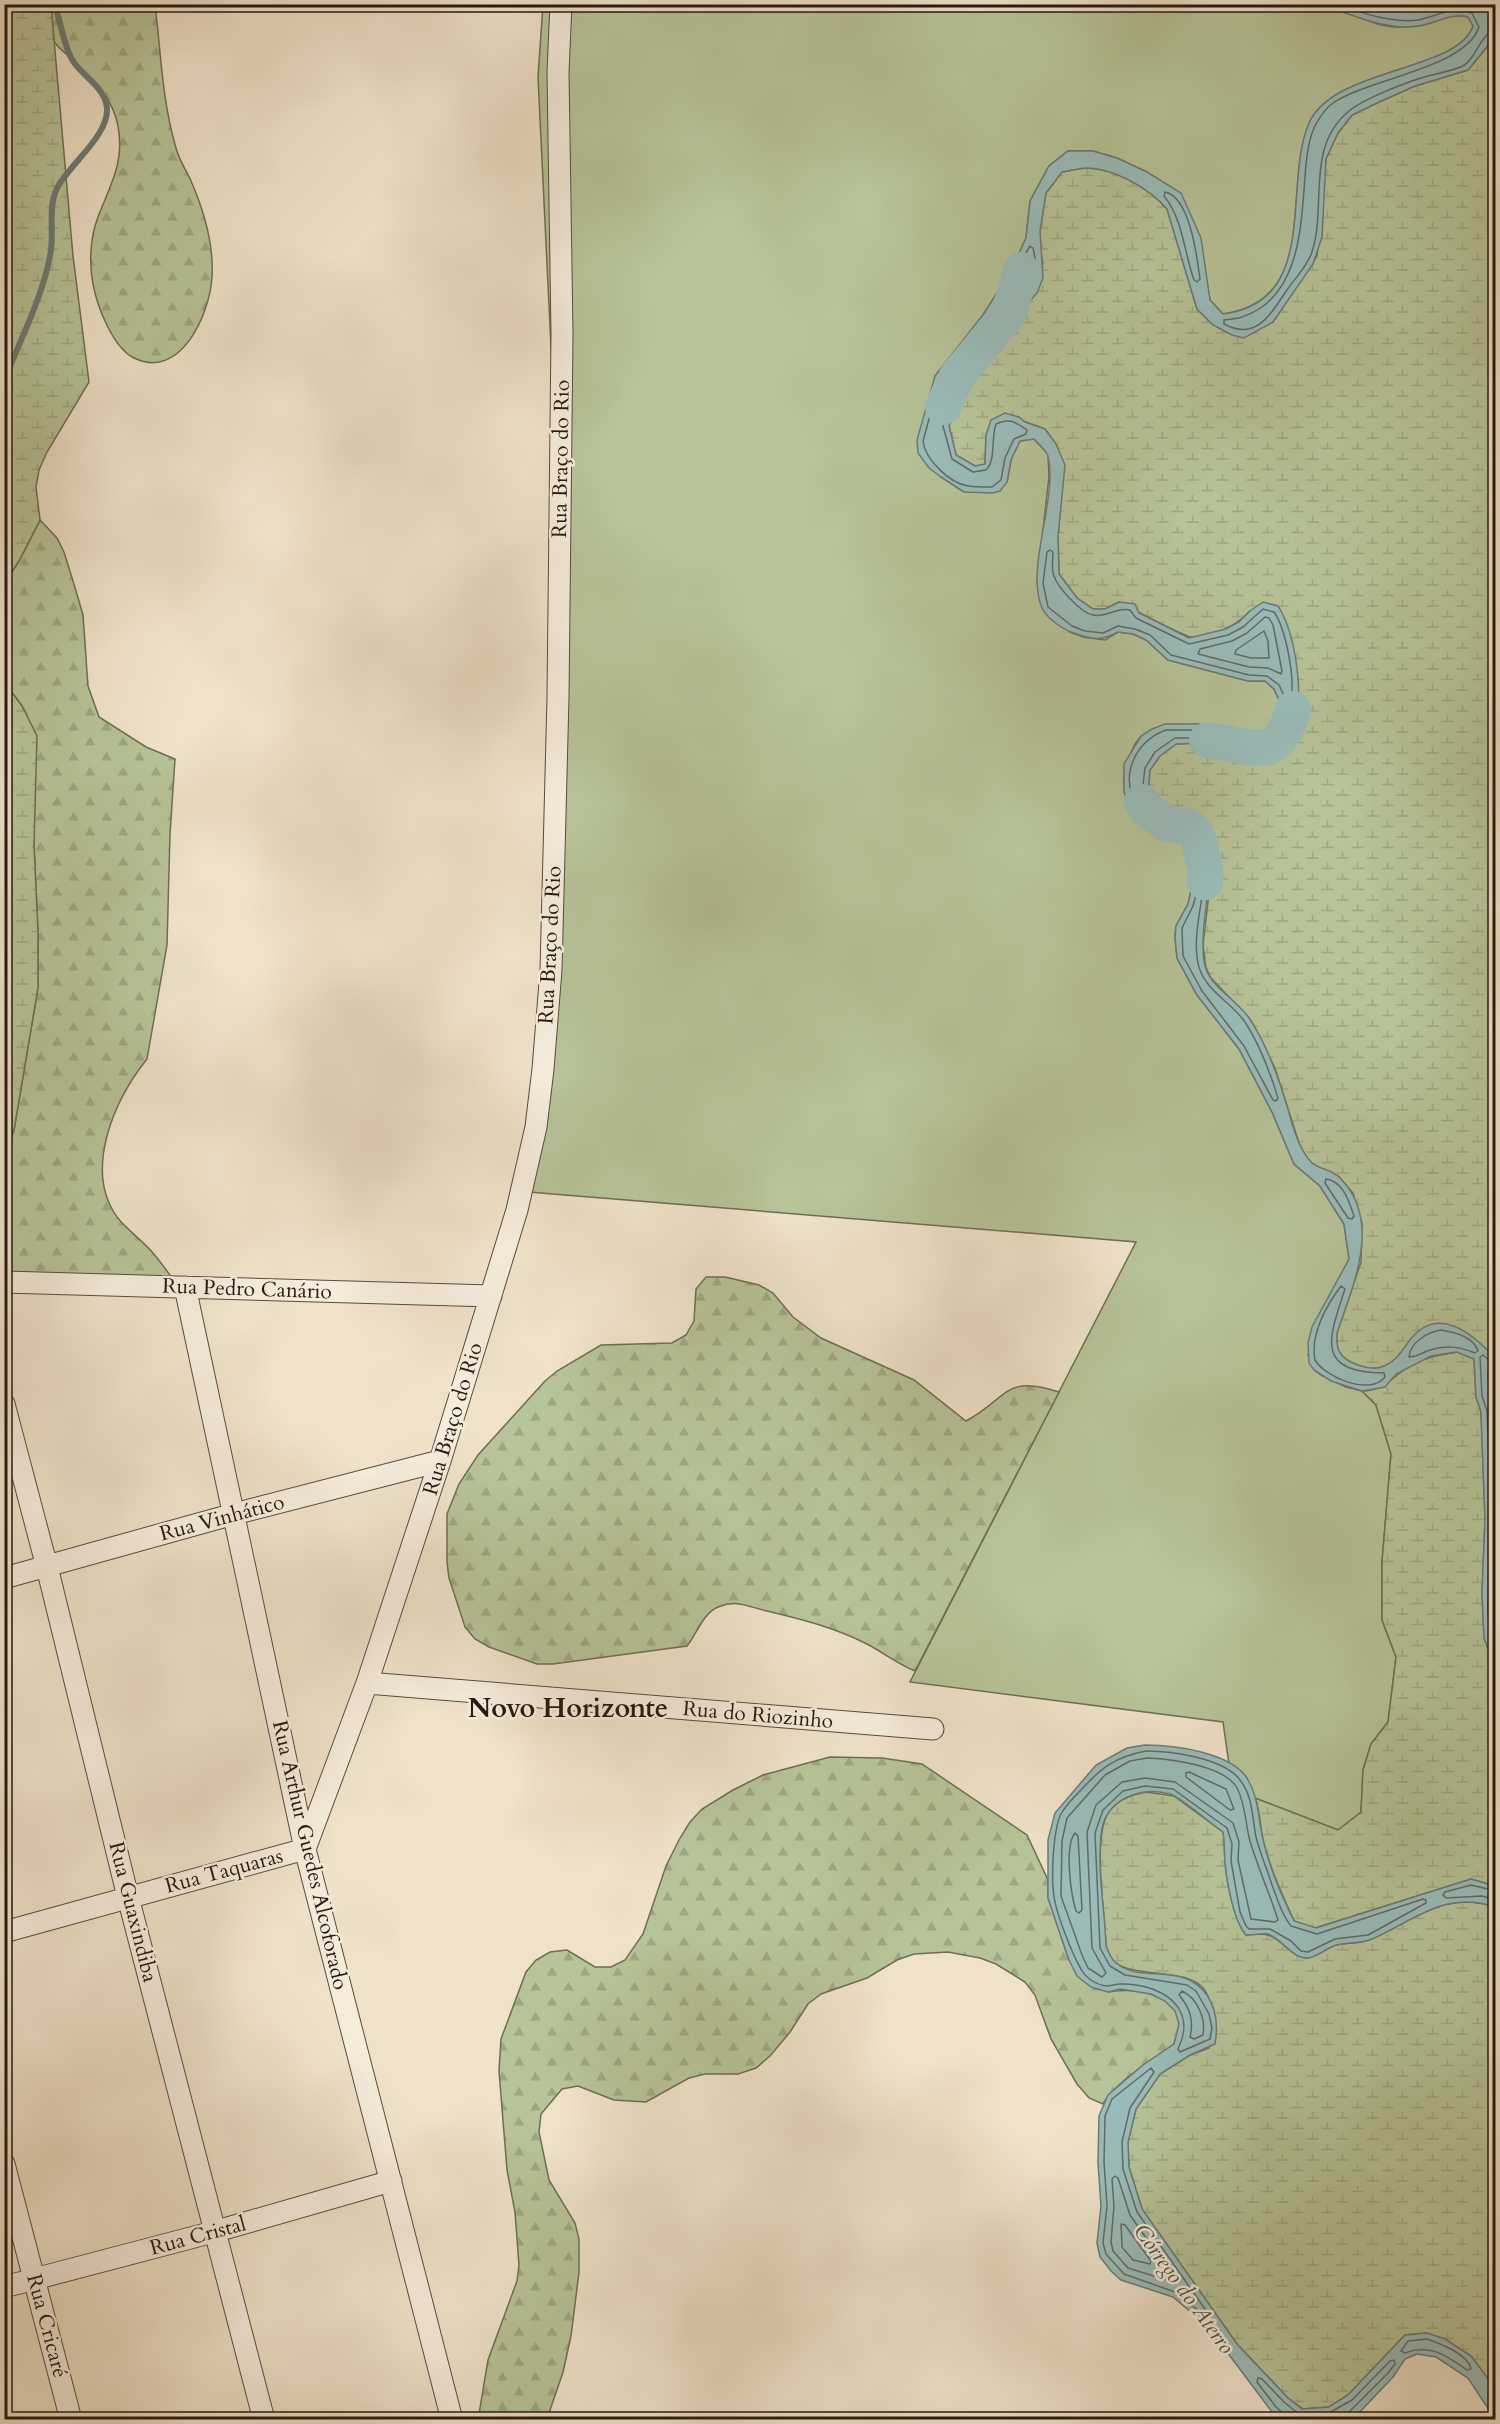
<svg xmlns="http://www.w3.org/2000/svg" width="1500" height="2424" font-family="Cardo,serif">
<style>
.grass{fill:#b7c398;stroke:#6e6e54;stroke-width:1.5}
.forest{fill:url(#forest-firs);stroke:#6e6e54;stroke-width:1.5}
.wetland{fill:url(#wetland-marsh);stroke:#6e6e54;stroke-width:1.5}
.water{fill:#9abdbb;stroke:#6c7b77;stroke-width:1.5}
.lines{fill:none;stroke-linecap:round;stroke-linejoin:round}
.shore{stroke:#606b66;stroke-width:1.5}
.stream{stroke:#6c7b77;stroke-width:6}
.river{stroke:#9abdbb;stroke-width:36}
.minor-casing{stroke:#584b3f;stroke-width:23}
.minor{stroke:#f5ecdc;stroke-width:21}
.labels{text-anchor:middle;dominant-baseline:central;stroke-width:5;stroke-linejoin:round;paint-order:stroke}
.street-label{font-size:21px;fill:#261911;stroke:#f5ecdc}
.water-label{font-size:22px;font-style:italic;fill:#4f524c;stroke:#f5ecdc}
.district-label{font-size:27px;font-weight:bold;fill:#261911;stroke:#f5ecdc}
</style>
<defs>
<pattern id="forest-firs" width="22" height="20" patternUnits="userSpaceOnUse" patternTransform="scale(1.5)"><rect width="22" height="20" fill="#b7c398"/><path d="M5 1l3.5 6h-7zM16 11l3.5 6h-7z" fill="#9da782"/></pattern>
<pattern id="wetland-marsh" width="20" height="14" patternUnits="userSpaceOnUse" patternTransform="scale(1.5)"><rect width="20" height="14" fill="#b7c398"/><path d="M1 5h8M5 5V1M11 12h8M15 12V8" fill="none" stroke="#9da782"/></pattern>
</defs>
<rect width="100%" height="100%" fill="#efe2c9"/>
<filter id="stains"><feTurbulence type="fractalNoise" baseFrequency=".00333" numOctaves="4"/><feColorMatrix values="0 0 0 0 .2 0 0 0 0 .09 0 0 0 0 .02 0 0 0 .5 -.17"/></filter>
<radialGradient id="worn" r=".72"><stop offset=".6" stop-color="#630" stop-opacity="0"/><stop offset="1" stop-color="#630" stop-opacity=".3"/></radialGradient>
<path class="grass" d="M1338 4 1340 11C1359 17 1379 27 1399 27 1421 28 1449 11 1468 17L1473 26C1458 72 1335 67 1310 123 1281 186 1322 300 1223 314L1210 300 1206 279 1147 172 1117 158 1093 151H1068L1049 166 1030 201 1026 238 1011 271 983 315 935 376 941 477 964 492 1007 482 1011 460 1019 441 1034 439 1048 454 1049 477 1037 583 1055 621 1070 632 1083 637 1105 640 1118 632 1133 634 1146 640 1168 660 1248 681H1265L1274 689 1281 704 1285 723C1280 726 1274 731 1268 732 1246 739 1221 726 1200 724 1192 723 1181 726 1173 727 1138 730 1134 740 1125 772 1115 811 1159 827 1186 842L1192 860 1194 877 1188 904 1176 926 1175 937 1177 958 1197 995 1239 1049 1272 1112 1294 1164 1320 1186 1344 1224 1349 1259 1308 1355 1314 1370 1321 1375 1346 1387 1362 1391 1376 1405 1391 1454 1382 1562V1620L1396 1657 1388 1722 1371 1744 1363 1770 1361 1813 1338 1830 1255 1798 1243 1773 1229 1764 1223 1722 910 1682 1136 1242 529 1192 536 1166 559 513 538 77 543 5Z"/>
<path class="forest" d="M51 5H155C161 53 162 101 176 148 179 160 186 170 191 181 204 211 214 244 212 277 210 313 181 381 134 358 113 348 97 306 93 284 89 263 90 238 98 217 110 185 125 163 118 126 113 97 90 77 70 57 65 53 56 46 54 41 51 30 52 16 51 5Z
M40 520 57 538 64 552 73 581 83 615 88 686 99 717 146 747 175 759 170 834 167 945 147 1059C115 1099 83 1169 117 1217 127 1230 142 1240 153 1253 160 1261 166 1270 173 1279L5 1275 4 1156 14 1130 38 988V932L34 845 22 706 5 683V582L19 561Z
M706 1277H725L759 1285 773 1293 793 1317 821 1338 914 1380 966 1421C1009 1398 1003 1374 1059 1392L915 1671C898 1664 884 1653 867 1644 836 1628 801 1619 767 1611 748 1607 738 1599 718 1607 703 1613 697 1634 687 1646L553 1664H537L489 1647 475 1639 465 1627 449 1578 447 1562V1514L459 1484 478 1455 545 1381 557 1371 601 1345 672 1343 686 1335 694 1321 696 1289Z
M830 1757 882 1758 922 1764 1027 1835 1048 1880V1898L1069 1960 1108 1992C1130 1987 1179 1993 1179 2025 1179 2031 1176 2038 1174 2044 1154 2058 1114 2084 1103 2104L1089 2098 1077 2084 1051 2039 1035 1995 1025 1982 996 1964 980 1958 948 1952 914 1954 897 1960 867 1978 821 1994 808 2004 790 2032 770 2056 756 2068 738 2074H705L689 2078 646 2102 614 2100 578 2086 562 2089 541 2114 539 2132 549 2180 575 2223 579 2239V2272L571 2336 563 2372 547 2419 478 2420 488 2360 517 2281 519 2265 515 2212 507 2170 499 2071 501 2039 526 1972 536 1960 550 1952 567 1950 595 1967H611L625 1960 643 1934 666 1866 680 1838 690 1822 702 1809 733 1790 763 1775Z"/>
<path class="wetland" d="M5 4 51 5 73 256 89 382 47 452 39 470 36 487 40 520 19 561 5 582Z
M1495 32V1361V1358L1411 1339C1404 1350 1397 1360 1385 1366 1373 1372 1345 1364 1339 1351 1336 1346 1337 1339 1337 1333L1361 1262 1362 1223 1353 1193 1338 1176 1315 1167 1308 1160 1299 1143 1275 1068 1249 1018 1211 978 1206 968 1203 945 1211 875V852L1191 830 1165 817 1148 794 1150 770 1160 756 1176 744 1200 743 1233 749 1296 719 1298 680 1250 611C1236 626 1213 638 1191 637 1186 637 1128 607 1119 602L1105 609H1093L1077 598 1059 574 1058 537 1064 465 1056 444 1045 429 1026 422 986 435 985 465 975 466 956 455 949 426 972 350 1013 308 1026 305 1043 263 1039 247 1040 231 1046 193 1062 172C1070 171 1079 168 1086 168 1114 168 1149 188 1167 209L1197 309 1213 325 1273 322 1317 256 1326 159 1338 133 1352 115 1379 102 1415 86 1468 70 1486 48Z
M5 683 22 706 37 736 34 845 38 932V988L14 1130 5 1156Z
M1457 1352 1474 1359 1476 1397 1481 1412 1485 1519 1482 1594 1484 1638 1488 1649 1496 1659 1495 1886 1471 1879 1315 1928 1294 1921C1282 1894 1268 1864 1262 1835 1260 1823 1260 1810 1255 1798L1338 1830 1361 1812 1363 1770 1371 1744 1388 1722 1396 1657 1382 1620V1562L1391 1454 1376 1405 1362 1391C1387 1390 1392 1376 1411 1365 1426 1357 1441 1355 1457 1352Z
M1146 1792 1174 1796 1223 1832C1225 1843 1224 1851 1225 1861 1226 1879 1234 1922 1246 1935 1252 1935 1262 1933 1268 1935 1282 1939 1292 1958 1307 1958 1316 1958 1326 1948 1336 1945 1347 1942 1361 1944 1372 1939 1415 1920 1444 1890 1495 1907V2388L1471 2356 1445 2339 1426 2333 1405 2335 1348 2395 1329 2407 1303 2409 1288 2398 1237 2344 1142 2209 1129 2167 1128 2142 1136 2109 1160 2074 1190 2055 1209 2048C1209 2033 1211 2016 1209 2001 1203 1963 1136 1981 1115 1962 1111 1959 1108 1951 1106 1946 1105 1913 1093 1843 1107 1815 1115 1800 1131 1795 1146 1792Z"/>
<path class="water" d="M1338 5H1391L1410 9 1425 5H1495V32L1486 48 1468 70 1415 86 1379 102 1352 115 1338 133 1326 159 1322 237 1313 264 1273 322 1244 338 1232 335 1213 325 1197 309 1167 209C1149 188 1114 168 1086 168 1079 168 1070 171 1062 172L1046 193 1040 231 1043 278 1037 293 1026 305 1013 308 972 351 949 426 956 455 975 466 985 464 986 435 991 420 1005 413 1019 417 1025 422 1045 429 1056 444 1065 465 1058 537 1059 574 1077 598 1093 609H1105L1119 602 1135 604 1139 613 1189 638 1226 629 1239 622 1250 611 1263 602 1278 606C1295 632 1303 689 1296 720 1294 727 1291 735 1288 742L1265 748 1233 749 1200 743 1176 744 1160 756 1150 770 1148 793 1165 816 1191 830 1211 852C1211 884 1198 939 1205 966 1211 988 1237 1000 1249 1018 1267 1044 1278 1076 1287 1106 1291 1119 1294 1133 1300 1145 1314 1175 1324 1163 1340 1178 1383 1221 1353 1285 1337 1333 1337 1339 1336 1345 1339 1351 1345 1364 1372 1372 1384 1366 1397 1361 1402 1350 1410 1340 1438 1304 1473 1334 1495 1358V1659L1488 1649 1484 1638 1482 1594 1485 1519 1481 1412 1476 1397 1474 1359 1457 1352 1431 1356 1396 1374 1385 1387 1362 1391 1331 1381 1314 1370 1309 1363 1308 1343 1312 1327 1349 1259 1344 1224 1320 1186 1294 1164 1272 1112 1239 1049 1197 995 1177 958 1175 937 1176 926 1188 904 1194 877 1192 860 1186 842 1143 818 1129 804 1124 792V764L1141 736 1152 729 1165 724H1200L1230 732H1268L1284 723 1281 704 1274 689 1265 681H1248L1168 660 1146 640 1133 634 1118 632C1102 641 1092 640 1074 633 1064 630 1047 619 1042 608 1025 568 1058 499 1048 456 1046 450 1038 444 1034 439L1020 441 1011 460 1007 482 1000 491 993 493 964 492 941 477 929 468 918 453 917 440 935 376 983 315 1011 271 1026 238 1030 201 1049 166 1068 151H1093L1117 158 1147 172 1181 193 1201 238 1210 300 1223 314C1321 302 1282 185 1309 123 1334 67 1458 72 1473 26L1468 17C1451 12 1435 24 1418 26 1391 30 1365 20 1340 11Z
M1145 1745C1173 1745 1230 1752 1247 1778 1258 1796 1258 1815 1262 1835 1268 1864 1281 1895 1294 1921L1316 1928 1471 1879 1495 1886V1907C1445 1890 1415 1920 1372 1939 1361 1944 1347 1942 1336 1945 1326 1948 1316 1958 1307 1958 1292 1958 1282 1939 1268 1934 1262 1933 1252 1935 1246 1935 1234 1922 1226 1879 1225 1861 1224 1851 1225 1843 1223 1832 1211 1824 1182 1798 1170 1794 1140 1785 1104 1800 1101 1835 1097 1871 1105 1910 1106 1946 1108 1951 1111 1959 1115 1962 1139 1985 1182 1960 1207 1995 1217 2010 1218 2027 1215 2044L1190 2055 1160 2074 1136 2109 1128 2142 1129 2167 1142 2209 1237 2344 1288 2398 1302 2409 1329 2407 1348 2395 1405 2335 1427 2333 1445 2339 1471 2356 1495 2388V2419L1468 2378 1436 2357 1417 2354 1405 2359 1393 2377 1356 2416 1341 2419H1283L1272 2412 1230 2356 1199 2319 1173 2297 1121 2280 1111 2271 1100 2257 1097 2243 1101 2206 1098 2163 1099 2116 1108 2095 1143 2065 1174 2044 1179 2024 1175 2011 1165 2001 1151 1994 1120 1989 1108 1992 1091 1987 1077 1976 1069 1960 1048 1898V1840L1055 1813 1096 1765 1127 1748Z"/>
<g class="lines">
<path class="shore" d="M1345 4C1359 15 1399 23 1418 20 1436 17 1454 4 1472 13L1479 27C1466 68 1367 79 1333 103 1327 107 1320 117 1316 124 1308 138 1306 161 1305 177 1301 227 1300 298 1242 317 1236 319 1230 319 1224 320V324C1257 342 1271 313 1287 290 1295 278 1307 267 1312 252 1327 206 1305 147 1349 111 1363 99 1409 81 1428 76 1439 73 1452 71 1463 66 1476 59 1481 32 1496 30
M1165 192C1190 197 1197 257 1200 279L1197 282 1194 280C1184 252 1183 219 1164 196Z
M1030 246 1033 248C1037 265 1040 287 1024 298 1020 301 1014 300 1010 303 1004 306 999 316 993 321H990L989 317Z
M959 356 963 360 943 426 952 459 973 472 986 470C996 461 991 437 996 424 1010 417 1016 423 1027 430L1026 434 1014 439 1005 458 1001 480 992 487C985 487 976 487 968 486 949 483 925 459 923 441L940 379Z
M1050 550 1053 552C1053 559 1051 569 1054 576 1058 588 1081 613 1093 615 1107 618 1115 607 1130 610L1136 618 1189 644 1228 635 1243 627 1263 609 1274 612C1286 629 1295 678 1291 699L1286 700 1279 685 1267 676 1249 675 1171 655 1150 635 1135 629 1118 626 1103 633 1085 631 1072 626 1048 607 1043 583 1047 552Z
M1265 617 1269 618 1273 625 1282 671 1281 674 1268 668 1249 667 1198 654 1200 649 1232 641 1247 633Z
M1264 631 1268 641 1269 658H1251L1235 654 1236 650Z
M1166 730H1199L1209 732 1211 735 1208 738H1175L1155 752 1145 768 1142 793 1153 811 1150 815C1113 792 1130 742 1166 730Z
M1198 848 1205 855V874L1203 877 1200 875 1195 851Z
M1200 880 1204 883C1201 909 1191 945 1200 970 1208 992 1233 1004 1245 1022 1260 1045 1270 1072 1278 1098L1276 1101 1273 1100 1244 1046 1202 991 1183 956 1182 928 1193 906Z
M1326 1179C1343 1181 1349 1201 1354 1216L1352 1219 1348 1218 1325 1183Z
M1341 1286 1345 1289C1329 1338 1314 1372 1384 1373L1385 1377C1370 1396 1326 1378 1315 1360 1310 1335 1326 1306 1341 1286Z
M1441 1330C1454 1332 1474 1337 1478 1351L1475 1353C1458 1346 1445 1345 1427 1351 1421 1354 1416 1357 1409 1357 1410 1343 1427 1332 1441 1330Z
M1496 1362 1490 1361 1483 1355 1480 1357 1482 1396 1487 1411C1488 1447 1491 1482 1491 1517 1492 1551 1481 1623 1496 1650
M1496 1370H1490L1488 1372C1489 1397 1494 1418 1496 1443
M1146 1751C1171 1751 1224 1758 1240 1780 1253 1796 1252 1817 1256 1837 1260 1853 1267 1869 1272 1885 1277 1898 1282 1916 1291 1926L1317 1934 1423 1899 1426 1900V1903L1368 1935 1335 1939 1308 1952 1301 1951 1291 1941 1270 1929H1249L1246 1926 1240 1912 1231 1861 1232 1844 1227 1828 1173 1789 1145 1786 1123 1791 1103 1810 1095 1833 1100 1948 1110 1966 1125 1975 1187 1985 1196 1991 1209 2014 1212 2028 1210 2039 1180 2052 1178 2049C1199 2006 1159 1983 1120 1984 1116 1984 1111 1986 1107 1986 1096 1985 1086 1978 1081 1969 1072 1954 1056 1913 1054 1896 1051 1878 1053 1830 1061 1814 1066 1805 1074 1797 1081 1790 1102 1767 1115 1757 1146 1751Z
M1147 1758C1170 1759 1224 1765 1237 1788 1246 1805 1245 1823 1250 1841 1258 1868 1270 1894 1278 1920L1275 1922 1251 1919 1238 1860 1239 1842 1233 1823 1175 1782 1145 1778 1122 1782 1096 1805 1087 1832 1092 1948 1106 1973 1102 1977 1088 1968 1082 1955 1061 1896 1062 1841 1067 1818 1105 1775 1130 1761Z
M1189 1772 1226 1789 1234 1809 1230 1810 1186 1777V1773Z
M1075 1833 1078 1836 1082 1910 1079 1913 1076 1911C1071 1895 1064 1846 1075 1833Z
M1496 1891 1471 1885 1445 1892 1443 1895 1446 1898 1482 1896 1496 1900
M1182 1991C1197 1998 1206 2018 1203 2035L1194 2039 1190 2037C1194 2020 1190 2008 1179 1995Z
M1151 2068 1154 2072 1130 2108 1122 2142 1123 2169 1137 2212 1205 2309 1203 2314 1175 2292 1124 2274 1106 2254 1103 2243 1107 2206 1104 2162 1105 2116 1112 2099Z
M1115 2176 1118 2178 1130 2215 1174 2278 1173 2282 1128 2268 1113 2251 1111 2242 1114 2206 1112 2179Z
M1121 2224 1125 2225 1151 2261 1150 2264 1133 2260 1122 2247Z
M1427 2339C1441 2344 1468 2354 1471 2369L1467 2370C1447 2356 1430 2343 1405 2353L1401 2351 1408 2341Z
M1285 2420 1284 2414 1276 2407 1257 2382 1258 2378 1262 2379 1284 2402 1299 2414 1329 2413 1352 2400 1390 2361 1394 2360 1395 2364 1388 2373 1348 2413 1346 2420"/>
<path class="stream" d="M4 381C20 340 42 299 50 256 55 233 47 210 57 188 70 164 109 135 107 108 105 87 83 77 73 61 64 48 61 21 54 4"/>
<path class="river" d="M943 407 957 376 1005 318 1010 310 1021 270
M1207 740C1252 745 1278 766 1293 709
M1142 802 1146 808 1166 824 1187 826 1193 830 1198 837 1205 869V882"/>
<defs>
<path id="minor" d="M4 1282 491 1296
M185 1287 305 1849 452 2420
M4 1404 47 1567 128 1897 264 2420
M4 1578 234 1514 440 1461
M367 1683 933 1729
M4 1932 305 1849 367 1683 440 1461 517 1210 536 1127 543 1069 551 970 558 697 562 334 558 72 561 4
M4 2164 71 2420
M4 2287 217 2231 391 2181"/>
</defs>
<use href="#minor" class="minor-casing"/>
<use href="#minor" class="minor"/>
</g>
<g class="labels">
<g class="street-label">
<text transform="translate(561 459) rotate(-89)">Rua Braço do Rio</text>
<text transform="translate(550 945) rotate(-87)">Rua Braço do Rio</text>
<text transform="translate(247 1289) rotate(2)">Rua Pedro Canário</text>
<text transform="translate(453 1419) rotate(-73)">Rua Braço do Rio</text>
<text transform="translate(222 1518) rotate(-15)">Rua Vinhático</text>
<text transform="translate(758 1715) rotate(5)">Rua do Riozinho</text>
<text transform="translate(310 1855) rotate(77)">Rua Arthur Guedes Alcoforado</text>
<text transform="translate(224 1871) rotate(-15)">Rua Taquaras</text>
<text transform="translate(133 1912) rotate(76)">Rua Guaxindiba</text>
<text transform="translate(198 2236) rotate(-15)">Rua Cristal</text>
<text transform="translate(47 2326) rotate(75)">Rua Cricaré</text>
</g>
<g class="water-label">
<text transform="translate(1184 2289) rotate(54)">Córrego do Aterro</text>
</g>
<g class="district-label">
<text x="568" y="1708">Novo Horizonte</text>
</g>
</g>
<rect width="1500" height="2424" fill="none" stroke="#efe2c9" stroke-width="24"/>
<rect x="6" y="6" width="1488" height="2412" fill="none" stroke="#261911" stroke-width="3"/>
<rect x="12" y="12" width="1476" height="2400" fill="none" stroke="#261911" stroke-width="1.5"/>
<rect width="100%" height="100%" filter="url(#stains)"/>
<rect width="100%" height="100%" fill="url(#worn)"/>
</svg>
